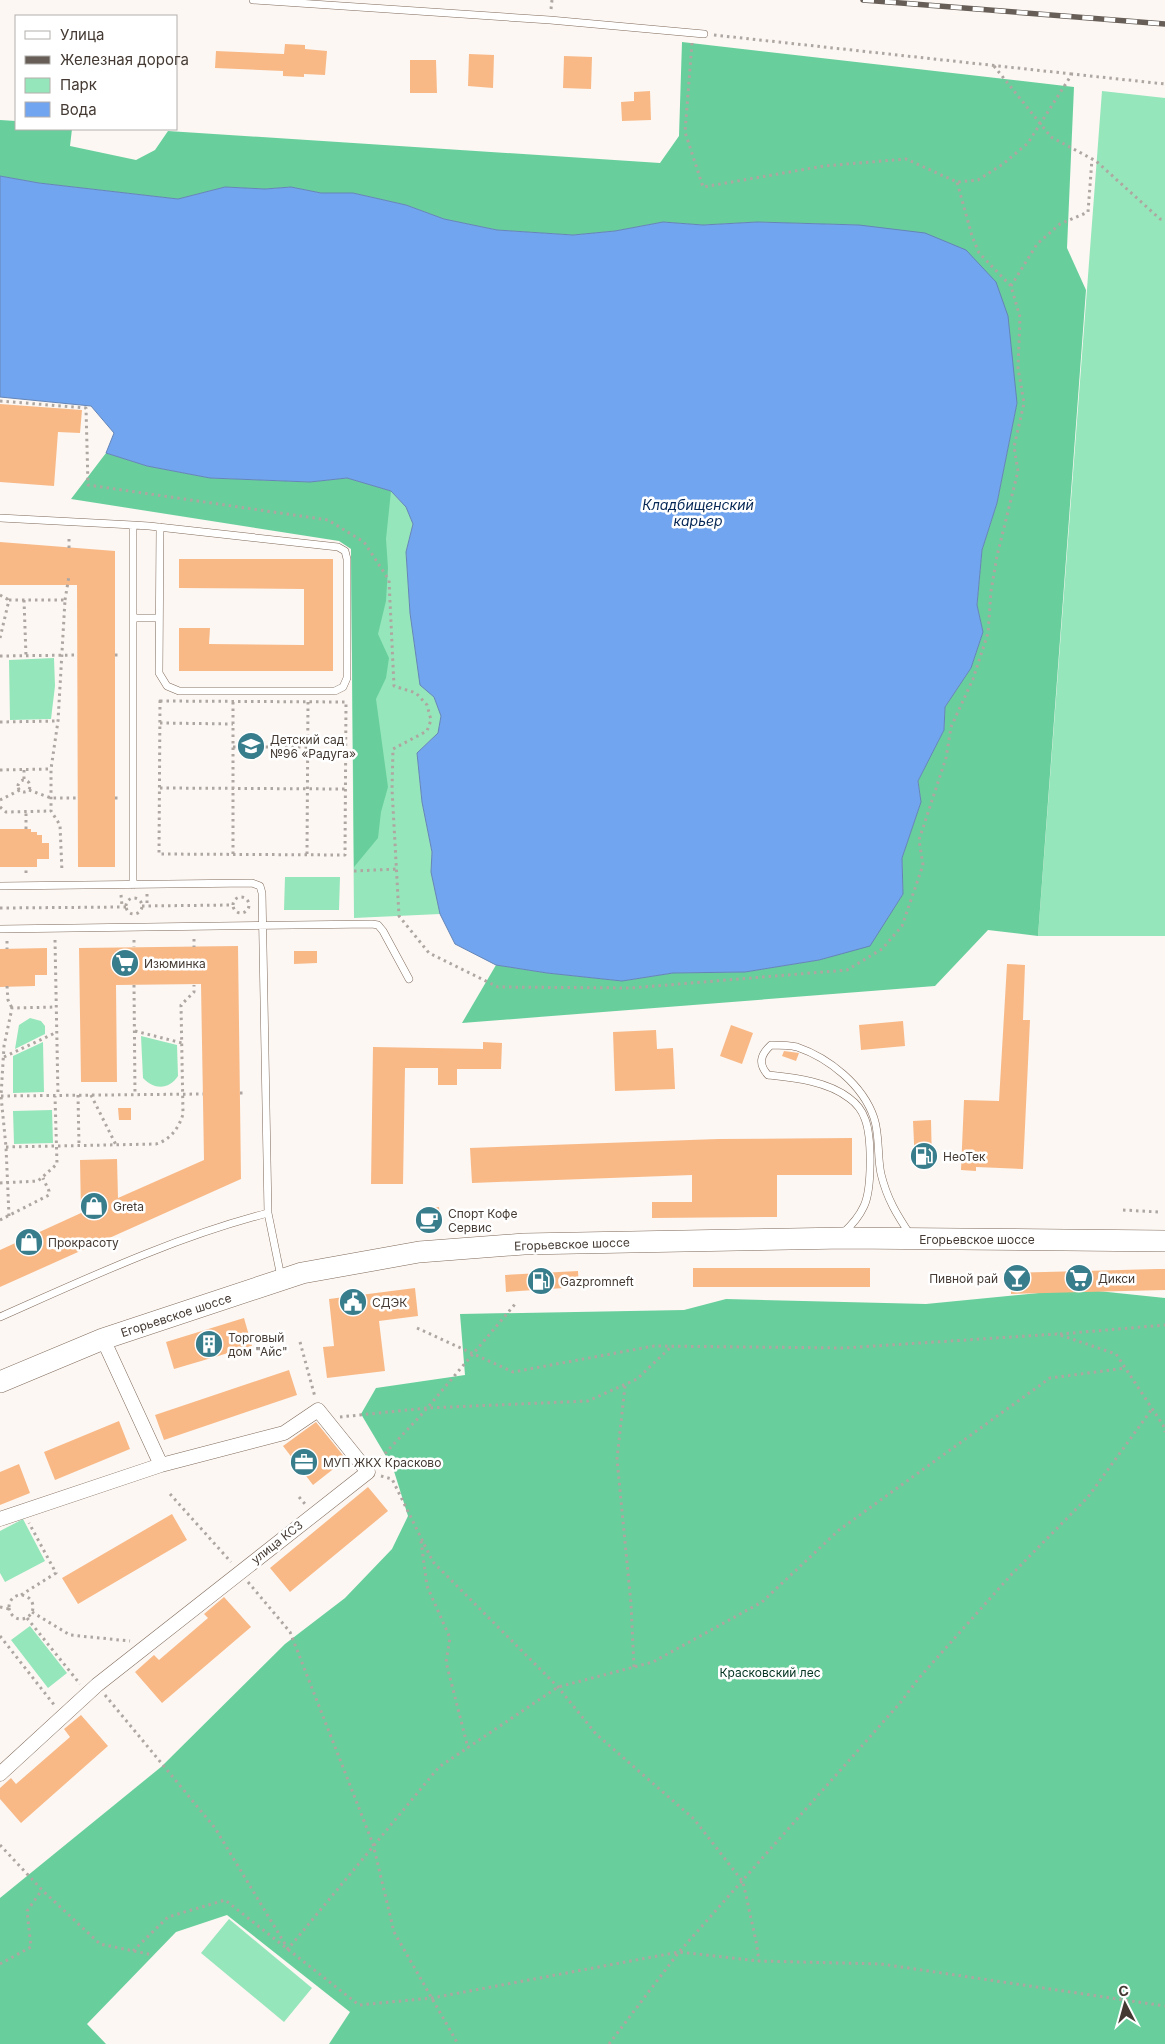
<svg xmlns="http://www.w3.org/2000/svg" width="1165" height="2044" font-family="Inter,sans-serif">
<style>
.green{fill:#96e6bb}
.forest{fill:#68cf9c}
.water{fill:#72a5ef;stroke:#6485b7}
.building{fill:#f8b987}
.lines{fill:none;stroke-linecap:round;stroke-linejoin:round}
.lane-casing{stroke:#7f6a5a;stroke-width:8}
.street-casing{stroke:#7f6a5a;stroke-width:15}
.primary-casing{stroke:#7f6a5a;stroke-width:22}
.path{stroke:#aea6a1;stroke-width:3;stroke-dasharray:2.5 4;stroke-linecap:butt}
.lane{stroke:#fff;stroke-width:7}
.street{stroke:#fff;stroke-width:14}
.primary{stroke:#fff;stroke-width:21}
.rail-casing{stroke:#675e57;stroke-width:5.5}
.rail{stroke:#fff;stroke-width:4;stroke-dasharray:11;stroke-linecap:butt}
.labels{text-anchor:middle;dominant-baseline:central;stroke-width:5;stroke-linejoin:round;paint-order:stroke}
.poi-label{font-size:12px;fill:#443a33;stroke:#fff;text-anchor:start}
.street-label{font-size:12px;fill:#443a33;stroke:#fff}
.park-label{font-size:12px;fill:#043320;stroke:#fff}
.water-label{font-size:14px;font-style:italic;fill:#062755;stroke:#fff}
</style>
<rect width="100%" height="100%" fill="#fcf7f3"/>
<path class="green" d="M1102 91 1165 98V936H1038Z
M391 491 406 507 413 524 406 552 410 613 420 684 434 697 441 716 438 733 417 753 422 802 432 852 431 872 440 914 354 918 351 549Z
M54 658 55 686 51 719 10 720 9 660Z
M285 877H340L339 910H284Z
M30 1018 41 1021 45 1026V1034L15 1049 19 1025Z
M141 1036 177 1045 178 1076C169 1090 154 1090 143 1078Z
M43 1042 44 1092 13 1093V1056Z
M52 1110 53 1143 14 1144 13 1111Z
M23 1519 45 1561 5 1582 0 1573V1531Z
M30 1626 67 1673 48 1688 11 1640Z
M229 1919 312 1988 284 2022 201 1953Z"/>
<path class="forest" d="M682 42 1074 87 1067 248 1086 290 1038 936 988 930 935 986 462 1023 496 965 547 973 622 981 673 973 745 972 819 960 870 945 903 894 902 858 921 802 918 781 944 730 945 707 971 668 983 632 977 605 982 550 997 503 1017 403 859 225 757 222 703 225 663 222 615 231 573 235 497 230 444 219 406 205 353 193H321L291 187 265 189 225 187 178 199 39 183 0 176V120L16 121V129H72L70 146 136 160 155 150 168 131 660 163 679 136Z
M106 453 147 466 210 478 310 482 347 478 391 491 386 539 388 568 386 601 378 634 389 658 386 678 376 699 388 787 381 812 378 838 354 867 351 549 339 541 71 499Z
M1079 1289 1165 1298V2044H329L350 2012 227 1915 176 1932 87 2024 106 2044H0V1898L161 1767 285 1644 345 1598 392 1549 408 1516 393 1468 361 1414 376 1388 465 1375 460 1314 684 1310 726 1299 926 1304Z"/>
<path class="water" d="M0 176 39 183 178 199 225 187 265 189 291 187 321 193H353L406 205 444 219 497 230 573 235 615 231 663 222 703 225 757 222 859 225 925 233 966 250 996 282 1008 316 1017 403 997 503 982 550 977 605 983 632 971 668 945 707 944 730 918 781 921 802 902 858 903 894 870 946 819 960 745 972 673 973 622 981 547 973 496 965 455 944 440 914 431 872 432 852 422 802 417 753 438 733 441 716 434 697 420 685 410 613 406 552 413 524 406 507 391 491 347 478 310 482 210 478 147 466 106 453 114 433 91 406 0 397Z"/>
<path class="building" d="M285 44 305 45V49L327 51 325 75 304 74V77L283 76V71L215 68 216 51 284 54Z
M469 54 494 55 493 88 468 86Z
M564 56 592 57 591 89 563 88Z
M410 60H436L437 93H410Z
M650 91 651 120 622 121 621 102 634 101V92Z
M0 404 82 410 80 433 58 432 54 486 0 482Z
M0 542 115 551V867H78L77 585H0Z
M179 559H333V671H179V628H210L209 644 304 645V589L179 588Z
M0 829H31V832H37V835H42V843H49V859H37V867H0Z
M238 946 241 1179 0 1287V1250L81 1213 80 1160 117 1159 118 1198 204 1160 201 984 116 985 117 1082H81L79 948Z
M47 948V975H35V986L0 987V949Z
M294 951H317V963L294 964Z
M1007 964 1025 965 1023 1020H1030L1023 1169 976 1167V1171L961 1170 964 1100 999 1101Z
M903 1021 905 1046 861 1050 859 1025Z
M731 1025 753 1033 742 1064 720 1056Z
M656 1030 657 1049 673 1048 675 1089 615 1091 613 1032Z
M483 1042 502 1043 501 1069H457V1085H438V1068H405L403 1184H371L373 1047 483 1049Z
M784 1051 799 1053 796 1061 782 1056Z
M118 1108H131V1120H119Z
M931 1120 932 1164 915 1165 913 1121Z
M852 1138V1175H777V1217L652 1218V1202H692V1175L472 1183 470 1148 718 1139Z
M439 1207 441 1222 420 1225 418 1210Z
M693 1268H870V1287H693Z
M1157 1269H1165V1290L1011 1294V1273Z
M578 1271 579 1287 506 1292 505 1275Z
M415 1288 418 1316 379 1321 385 1371 327 1378 323 1347 334 1346 329 1299Z
M244 1318 252 1346 174 1369 166 1342Z
M289 1370 297 1395 164 1440 155 1415Z
M119 1421 130 1449 55 1480 44 1452Z
M316 1422 346 1459 313 1485 283 1446Z
M19 1464 30 1493 0 1505V1472Z
M368 1487 388 1511 290 1592 270 1568Z
M172 1514 187 1540 78 1604 62 1578Z
M224 1597 251 1627 162 1703 135 1672 154 1655 159 1660 208 1618 204 1614Z
M81 1715 108 1746 21 1823 0 1799V1788L11 1778 16 1784 70 1737 64 1729Z"/>
<g class="lines">
<defs>
<path id="lane" d="M253 0 550 20 704 34
M0 518 133 525V885
M133 525 149 526 338 547 345 551 347 559V678L343 687 335 691H179L167 686 159 673 160 527
M133 618H159
M0 886 252 883 260 886 262 893 268 1213 281 1277
M0 929 372 924 378 925 383 931 409 979
M843 1233C852 1225 859 1217 864 1206 872 1189 872 1137 865 1119 862 1110 856 1103 849 1098 827 1081 795 1078 768 1075 758 1064 760 1055 771 1045 779 1045 789 1045 797 1047 829 1058 863 1085 874 1118 880 1136 877 1156 881 1174 887 1199 897 1215 911 1236
M0 1317C88 1278 175 1237 268 1213"/>
<path id="street" d="M0 1519 161 1465
M0 1774 97 1685 368 1472 318 1410 284 1433 161 1465 103 1339"/>
<path id="primary" d="M0 1382 103 1339 302 1273 419 1252 524 1244 845 1238 1165 1241"/>
</defs>
<use href="#lane" class="lane-casing"/>
<use href="#street" class="street-casing"/>
<use href="#primary" class="primary-casing"/>
<path class="path" d="M551 9 552 0
M714 35 1072 74
M692 43 685 132 703 187 824 166 906 159 957 182 978 180 1003 164 1028 143 1072 74 1165 84
M994 66 1051 137 1096 161 1160 219 1165 220
M1011 286 1037 244 1060 224 1088 212 1092 159
M0 401 86 408 88 485 328 520 364 542 389 580 394 686 416 693 427 705 431 720 427 731 393 749 392 789 399 916 429 953 498 987 631 988 847 970 882 949 902 926 923 865 919 840 946 758 951 727 973 679 988 633 991 591 997 556 1018 471 1014 447 1024 403 1018 368 1020 317 1011 286 979 253 972 236 957 182
M69 548V537
M0 595 9 600
M24 600 26 656
M65 600 69 576
M0 638 9 600H65L58 721 51 769V811L60 825 62 872
M115 655H120
M0 656 78 655
M160 701 346 702 345 855 159 854Z
M0 722 58 721
M160 723 233 724
M233 747H307
M0 770 51 769
M24 770V780
M18 786a6 6 0 1 1 12 0a6 6 0 1 1-12 0Z
M160 788 345 789
M29 790 51 798H78
M115 798H121
M0 800 20 790
M0 807 6 812 51 811
M26 829V812
M233 854V700
M307 854 308 700
M354 871 397 869
M26 873V867
M147 894V906
M121 895 122 906
M233 905a8 8 0 1 1 16 0a8 8 0 1 1-16 0Z
M126 906a8 8 0 1 1 16 0a8 8 0 1 1-16 0Z
M142 906 233 905
M0 908 126 907
M194 939V947
M55 940 58 1096
M134 940V947
M7 941V949
M134 985 135 1095
M7 986 8 1000 12 1008
M135 1031 182 1043
M4 1057 57 1032
M240 1093H244
M78 1095 79 1146
M91 1095 116 1145
M1 1096 203 1094
M6 1147 156 1144C170 1140 179 1128 183 1114L181 1005 194 992V985
M0 1183 38 1181 57 1164 55 1096
M1123 1210 1158 1212
M9 1216 6 1147 1 1096 4 1046 12 1008 56 1007
M0 1220 49 1195V1191L43 1178
M417 1328 513 1372 654 1346 844 1348 1057 1334 1116 1354 1163 1425 1165 1432
M1060 1334 1165 1325
M300 1342 315 1397
M625 1386 617 1459 631 1604 634 1667
M340 1417 427 1408 588 1401 637 1379 672 1346
M376 1463 423 1413 516 1303
M381 1476 392 1479 433 1562 558 1687 596 1734 694 1819 743 1882 756 1941 759 1961
M170 1494 231 1562
M299 1497 305 1504
M421 1541 427 1586 450 1638 446 1662 468 1748
M248 1582 290 1632 373 1844 394 1932 458 2044
M9 1607a12 12 0 1 1 24 0a12 12 0 1 1-24 0Z
M21 1595 56 1573 29 1523
M0 1607 9 1609
M32 1612 70 1635 130 1641
M27 1618 80 1684
M0 1636 55 1706
M105 1695 215 1828 288 1949 439 1767 558 1687 653 1662 762 1602 839 1530 1050 1378 1126 1368
M0 1845 42 1890 100 1944 153 1955
M133 1951 168 1917 225 1900 359 2005 432 1998 679 1952 759 1961 881 1964 1165 2006
M0 1964 31 1947 27 1911 42 1890
M609 2044 679 1952 900 1703 919 1678 1011 1575 1088 1497 1152 1409"/>
<use href="#lane" class="lane"/>
<use href="#street" class="street"/>
<use href="#primary" class="primary"/>
<defs>
<path id="rail" d="M863 0 1165 24"/>
</defs>
<use href="#rail" class="rail-casing"/>
<use href="#rail" class="rail"/>
</g>
<defs>
<symbol id="school-disc" viewBox="-11 -11 22 22"><circle r="9.5" fill="#387d8b" stroke="#fff"/><path d="M0-5L7-2L0 1L-7-2ZM-4 1L0 2.5L4 1V4Q0 6-4 4Z" fill="#fff"/></symbol>
<symbol id="supermarket-disc" viewBox="-11 -11 22 22"><circle r="9.5" fill="#387d8b" stroke="#fff"/><path d="M-6-5.5h2.5l.6 2H6L4.5 2H-2.5L-4.4-4H-6ZM-1.5 3.2a1.3 1.3 0 1 0 .1 0ZM3 3.2a1.3 1.3 0 1 0 .1 0Z" fill="#fff"/></symbol>
<symbol id="fuel-disc" viewBox="-11 -11 22 22"><circle r="9.5" fill="#387d8b" stroke="#fff"/><path d="M-5.5-6h7V0h2V4h1.3V-2.5L3-4.5l.8-.8L6-3V5H2.5V1h-1V6h-7ZM-4.2-4.7v3.2H.2V-4.7Z" fill="#fff"/></symbol>
<symbol id="shop-disc" viewBox="-11 -11 22 22"><circle r="9.5" fill="#387d8b" stroke="#fff"/><path d="M-5-2.5h2.3a2.7 3.5 0 0 1 5.4 0H5L5.5 6h-11ZM-1.5-2.5h3a1.5 2.3 0 0 0-3 0Z" fill="#fff"/></symbol>
<symbol id="cafe-disc" viewBox="-11 -11 22 22"><circle r="9.5" fill="#387d8b" stroke="#fff"/><path d="M-5.5-4.5H6V0H3Q3 3.5 0 3.5H-2.5Q-5.5 3.5-5.5 0ZM3-3.2v2h1.7v-2ZM-6 4.5H4V6H-6Z" fill="#fff"/></symbol>
<symbol id="bar-disc" viewBox="-11 -11 22 22"><circle r="9.5" fill="#387d8b" stroke="#fff"/><path d="M-6-5H6L.8 .8V4.5H3.5V6h-7V4.5H-.8V.8Z" fill="#fff"/></symbol>
<symbol id="civic-disc" viewBox="-11 -11 22 22"><circle r="9.5" fill="#387d8b" stroke="#fff"/><path d="M-.6-6.5H3V-4.5H.6V-3L4-1V1h2V6H-6V1h2V-1L-.6-3ZM-1.2 2.5V6h2.4V2.5Z" fill="#fff"/></symbol>
<symbol id="building-disc" viewBox="-11 -11 22 22"><circle r="9.5" fill="#387d8b" stroke="#fff"/><path d="M-4-6H4V6H1V3H-1V6H-4ZM-2.5-4.3h1.7v1.8h-1.7ZM.8-4.3h1.7v1.8H.8ZM-2.5-1h1.7V.8h-1.7ZM.8-1h1.7V.8H.8Z" fill="#fff"/></symbol>
<symbol id="office-disc" viewBox="-11 -11 22 22"><circle r="9.5" fill="#387d8b" stroke="#fff"/><path d="M-6-3h4V-5.5h4V-3h4V5H-6ZM-1-4.5V-3h2v-1.5ZM-6 0V1H6V0Z" fill="#fff"/></symbol>
</defs>
<g fill-rule="evenodd">
<use href="#school-disc" x="235" y="730" width="32" height="32"/>
<use href="#supermarket-disc" x="109" y="947" width="32" height="32"/>
<use href="#fuel-disc" x="908" y="1140" width="32" height="32"/>
<use href="#shop-disc" x="78" y="1190" width="32" height="32"/>
<use href="#cafe-disc" x="413" y="1204" width="32" height="32"/>
<use href="#shop-disc" x="13" y="1226" width="32" height="32"/>
<use href="#bar-disc" x="1001" y="1262" width="32" height="32"/>
<use href="#supermarket-disc" x="1063" y="1262" width="32" height="32"/>
<use href="#fuel-disc" x="525" y="1265" width="32" height="32"/>
<use href="#civic-disc" x="337" y="1286" width="32" height="32"/>
<use href="#building-disc" x="193" y="1328" width="32" height="32"/>
<use href="#office-disc" x="288" y="1446" width="32" height="32"/>
</g>
<g class="labels">
<g class="poi-label">
<text x="270" y="739">Детский сад<tspan x="270" dy="14">№96 «Радуга»</tspan></text>
<text x="144" y="963">Изюминка</text>
<text x="943" y="1156">НеоТек</text>
<text x="113" y="1206">Greta</text>
<text x="448" y="1213">Спорт Кофе<tspan x="448" dy="14">Сервис</tspan></text>
<text x="48" y="1242">Прокрасоту</text>
<text x="998" y="1278" text-anchor="end">Пивной рай</text>
<text x="1098" y="1278">Дикси</text>
<text x="560" y="1281">Gazpromneft</text>
<text x="372" y="1302">СДЭК</text>
<text x="228" y="1337">Торговый<tspan x="228" dy="14">дом "Айс"</tspan></text>
<text x="323" y="1462">МУП ЖКХ Красково</text>
</g>
<g class="street-label">
<text x="977" y="1239">Егорьевское шоссе</text>
<text transform="translate(572 1244) rotate(-2)">Егорьевское шоссе</text>
<text transform="translate(176 1315) rotate(-18)">Егорьевское шоссе</text>
<text transform="translate(277 1542) rotate(-38)">улица КСЗ</text>
</g>
<g class="park-label">
<text x="770" y="1672">Красковский лес</text>
</g>
<g class="water-label">
<text x="698" y="504">Кладбищенский<tspan x="698" dy="16">карьер</tspan></text>
</g>
</g>
<rect x="15" y="15" width="162" height="115" fill="#ffffff" stroke="#b4b0ad"/>
<rect x="25" y="31" width="25" height="8" fill="#ffffff" stroke="#b4b0ad"/>
<text x="60" y="40" font-size="15" fill="#443a33">Улица</text>
<rect x="25" y="56" width="25" height="8" fill="#675e57" stroke="#b4b0ad"/>
<text x="60" y="65" font-size="15" fill="#443a33">Железная дорога</text>
<rect x="25" y="78" width="25" height="15" fill="#96e6bb" stroke="#b4b0ad"/>
<text x="60" y="90" font-size="15" fill="#443a33">Парк</text>
<rect x="25" y="102" width="25" height="15" fill="#72a5ef" stroke="#b4b0ad"/>
<text x="60" y="115" font-size="15" fill="#443a33">Вода</text>
<g transform="translate(1125 2004) rotate(354)" stroke="#ffffff" stroke-width="4" paint-order="stroke">
<path d="M0-4L9 19L0 12L-9 19Z" fill="#443a33"/>
<text y="-8" font-size="14" font-weight="bold" text-anchor="middle" fill="#443a33">С</text>
</g>
</svg>
